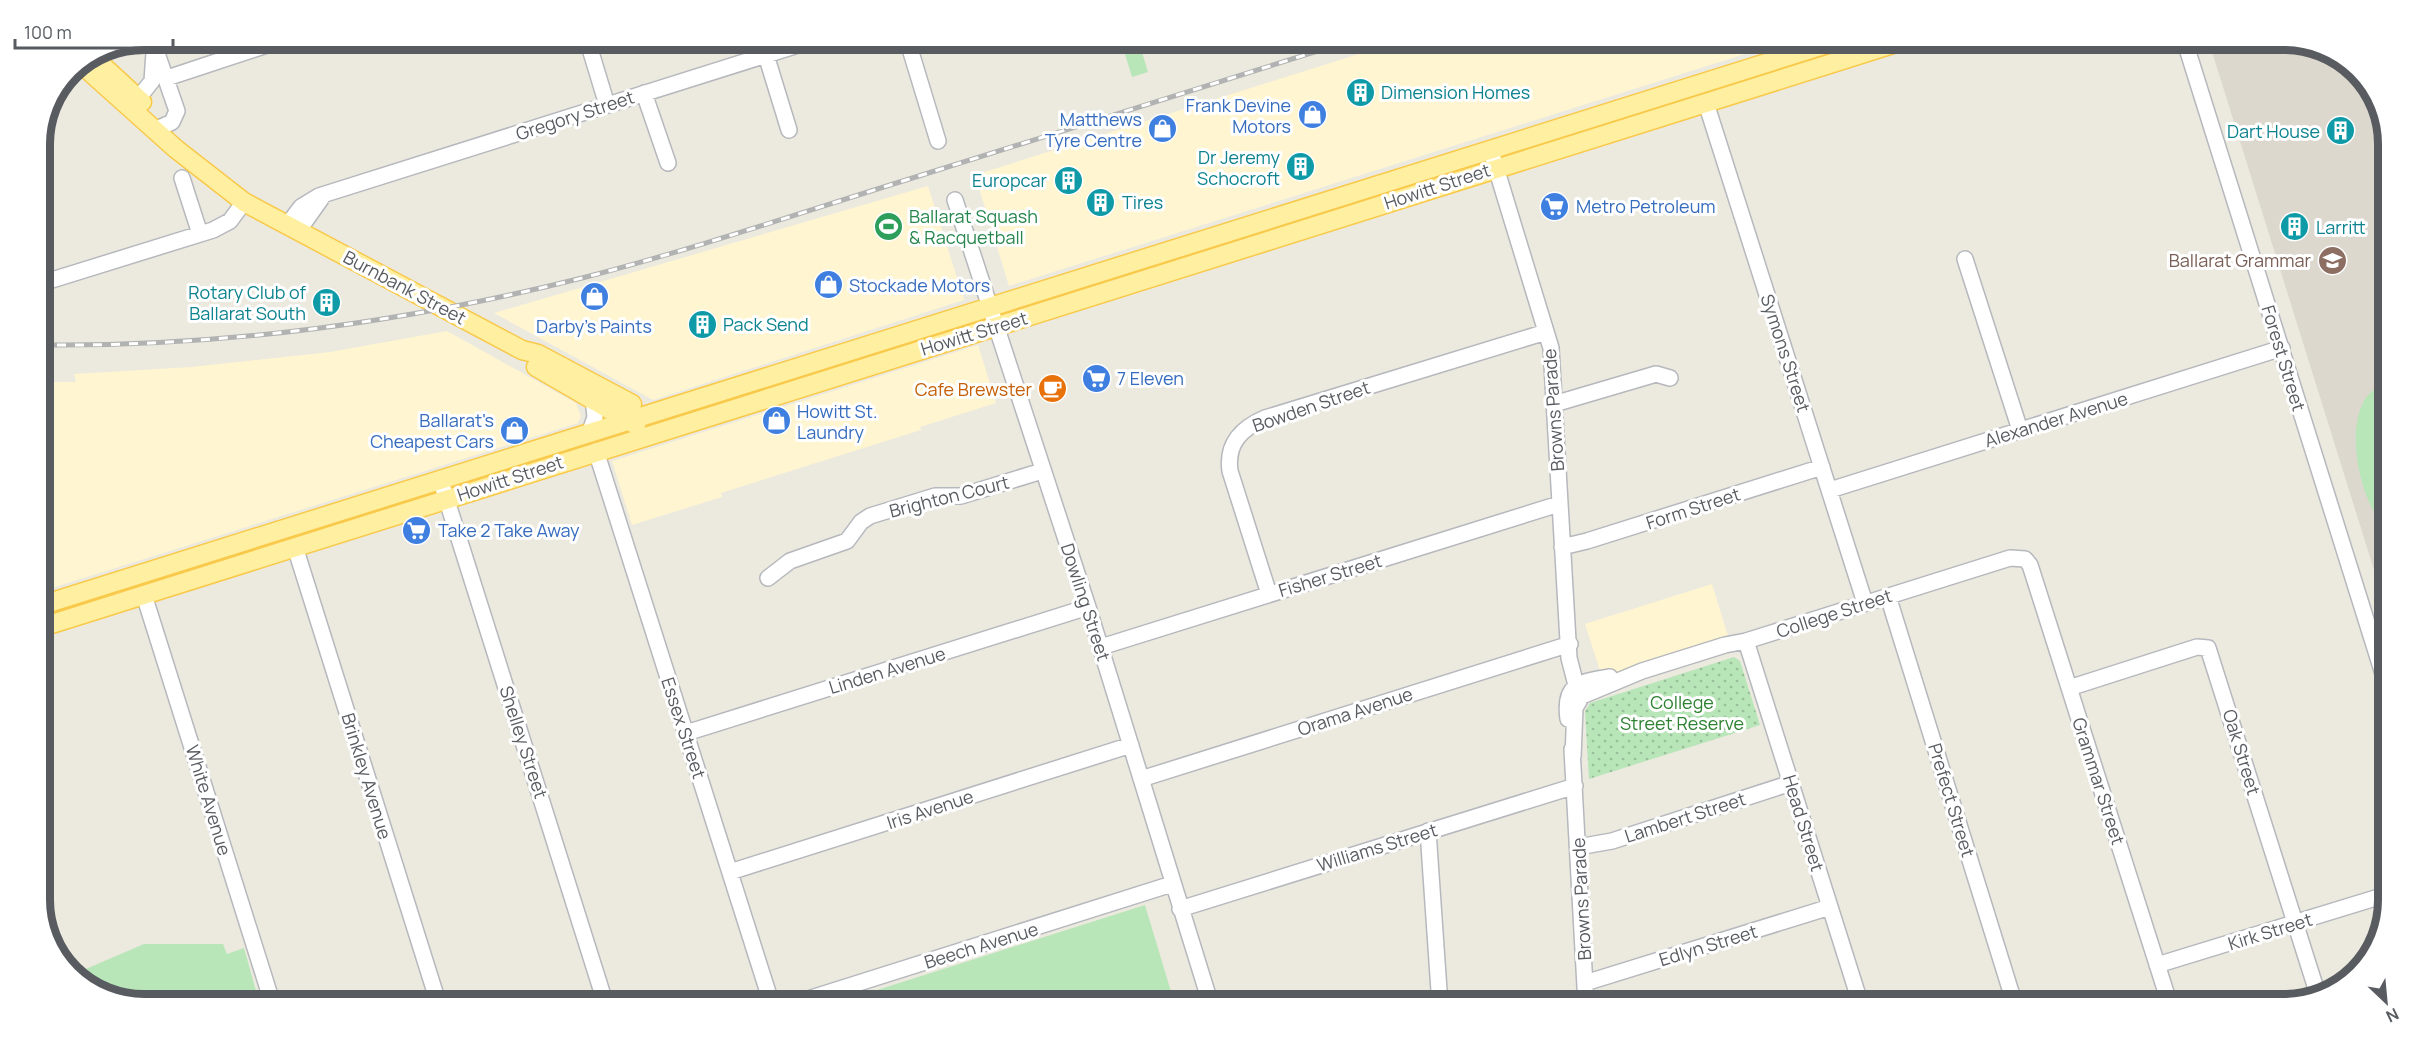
<svg xmlns="http://www.w3.org/2000/svg" width="2428" height="1044" font-family="Manrope,sans-serif">
<style>
.commercial{fill:#fff5d1}
.education{fill:#dcd8ce}
.park{fill:url(#park-dots)}
.garden{fill:#b9e6b9}
.lines{fill:none;stroke-linecap:round;stroke-linejoin:round}
.minor-casing{stroke:#b5b8bd;stroke-width:18}
.major-casing{stroke:#f9c94b;stroke-width:21}
.minor{stroke:#fff;stroke-width:15}
.major{stroke:#fff0a1;stroke-width:18}
.rail-casing{stroke:#b1b2b2;stroke-width:5}
.rail{stroke:#fff;stroke-width:3;stroke-dasharray:9;stroke-linecap:butt}
.labels{text-anchor:middle;dominant-baseline:central;stroke-width:6;stroke-linejoin:round;paint-order:stroke}
.culture-label{font-size:18px;fill:#0d838f;stroke:#fff;text-anchor:start}
.shop-label{font-size:18px;fill:#366cbe;stroke:#fff;text-anchor:start}
.street-label{font-size:18px;fill:#585c61;stroke:#fff}
.leisure-label{font-size:18px;fill:#27864d;stroke:#fff;text-anchor:start}
.education-label{font-size:18px;fill:#785e54;stroke:#fff;text-anchor:end}
.food-label{font-size:18px;fill:#c56008;stroke:#fff;text-anchor:end}
.park-label{font-size:18px;fill:#2e8232;stroke:#fff}
.rim{fill:none;stroke:#585c61;stroke-width:8}
</style>
<defs>
<pattern id="park-dots" width="8" height="8" patternUnits="userSpaceOnUse" patternTransform="scale(1.5)"><rect width="8" height="8" fill="#b9e6b9"/><path d="M2 2h.1M6 6h.1" fill="none" stroke="#99be9a" stroke-width="1.8" stroke-linecap="round"/></pattern>
</defs>
<rect width="100%" height="100%" fill="#ece9df"/>
<path class="commercial" d="M1406 39H1793L1009 286 975 175Z
M928 186 964 300 653 400 494 313Z
M447 331 576 403 581 416 578 423 39 592V382H76L74 374 191 367 330 352Z
M978 345 996 403 920 427 921 430 721 493 722 497 632 525 612 461Z
M1712 584 1728 636 1602 677 1585 624Z"/>
<path class="education" d="M2208 39H2284L2324 47 2371 85 2389 137 2384 602Z"/>
<path class="park" d="M1734 657 1740 661 1760 725 1589 779 1585 711 1590 703Z"/>
<path class="garden" d="M1128 39H1138L1148 72 1132 77 1121 41Z
M2386 381 2385 528C2360 500 2345 432 2365 399 2369 392 2380 386 2386 381Z
M1145 905 1175 1005H830Z
M144 944H223L227 954 244 948 260 1005H144L104 997 74 974Z"/>
<g class="lines">
<defs>
<path id="minor" d="M152 39 177 111 172 122 155 130
M587 39 607 105
M907 39 938 141
M2184 39 2384 677
M766 55 789 130
M167 78 285 39
M644 93 668 163
M1706 103 1865 603
M132 106 152 81 154 53
M1493 158 1551 348 1569 658 1576 685 1586 693
M182 178 200 234
M955 200 1088 607 1211 1005
M288 224 301 207 319 196 817 39
M299 230 321 199
M1965 259 2020 430
M39 284 213 230 230 221 244 202
M1554 404 1656 374 1670 378
M589 434 595 417 593 398
M596 451 772 1005
M443 488 606 1005
M1830 490 2282 348
M295 547 439 1005
M1562 547 1587 541 1822 467
M768 578 790 561 847 541 861 522 870 516 935 496H961L1042 471
M1269 594 1230 471C1226 443 1242 428 1265 418L1546 332
M144 595 273 1005
M1888 596 2015 1005
M1746 641 1861 1005
M1101 647 1559 504
M2069 688 2197 647 2208 648 2318 995
M1568 719C1563 683 1580 682 1610 677
M686 733 1088 607
M1572 749 1586 1005
M1573 757 1575 708 1582 696 1642 671 1725 645 1746 641 2010 558 2025 559 2030 565 2170 1005
M1141 779 1570 644
M1428 831 1440 1005
M1578 847 1612 841 1791 783
M730 872 1131 745
M1180 909 1575 786
M2157 965 2382 896
M1585 983 1830 907
M789 1005 1172 884
M1425 1005 1440 1003"/>
<path id="major" d="M91 55 142 102
M80 63 176 149 244 202 522 350 538 354 632 404
M536 367 636 425
M39 606 1843 39
M39 628 1909 39"/>
</defs>
<use href="#minor" class="minor-casing"/>
<use href="#major" class="major-casing"/>
<use href="#minor" class="minor"/>
<use href="#major" class="major"/>
<defs>
<path id="rail" d="M39 345C223 347 408 322 586 277 694 249 800 213 906 180 1056 133 1206 86 1356 39"/>
</defs>
<use href="#rail" class="rail-casing"/>
<use href="#rail" class="rail"/>
</g>
<defs>
<symbol id="building-disc" viewBox="-11 -11 22 22"><circle r="9.5" fill="#0f9aa8" stroke="#fff"/><path d="M-4-6H4V6H1V3H-1V6H-4ZM-2.5-4.3h1.7v1.8h-1.7ZM.8-4.3h1.7v1.8H.8ZM-2.5-1h1.7V.8h-1.7ZM.8-1h1.7V.8H.8Z" fill="#fff"/></symbol>
<symbol id="shop-disc" viewBox="-11 -11 22 22"><circle r="9.5" fill="#3f7fe0" stroke="#fff"/><path d="M-5-2.5h2.3a2.7 3.5 0 0 1 5.4 0H5L5.5 6h-11ZM-1.5-2.5h3a1.5 2.3 0 0 0-3 0Z" fill="#fff"/></symbol>
<symbol id="supermarket-disc" viewBox="-11 -11 22 22"><circle r="9.5" fill="#3f7fe0" stroke="#fff"/><path d="M-6-5.5h2.5l.6 2H6L4.5 2H-2.5L-4.4-4H-6ZM-1.5 3.2a1.3 1.3 0 1 0 .1 0ZM3 3.2a1.3 1.3 0 1 0 .1 0Z" fill="#fff"/></symbol>
<symbol id="stadium-disc" viewBox="-11 -11 22 22"><circle r="9.5" fill="#2e9e5b" stroke="#fff"/><path d="M0-5a6.5 5 0 1 0 0 10a6.5 5 0 1 0 0-10ZM-3.5-1.8h7v3.6h-7Z" fill="#fff"/></symbol>
<symbol id="school-disc" viewBox="-11 -11 22 22"><circle r="9.5" fill="#8d6e63" stroke="#fff"/><path d="M0-5L7-2L0 1L-7-2ZM-4 1L0 2.5L4 1V4Q0 6-4 4Z" fill="#fff"/></symbol>
<symbol id="cafe-disc" viewBox="-11 -11 22 22"><circle r="9.5" fill="#e8710a" stroke="#fff"/><path d="M-5.5-4.5H6V0H3Q3 3.5 0 3.5H-2.5Q-5.5 3.5-5.5 0ZM3-3.2v2h1.7v-2ZM-6 4.5H4V6H-6Z" fill="#fff"/></symbol>
</defs>
<g fill-rule="evenodd">
<use href="#building-disc" x="1344" y="76" width="33" height="33"/>
<use href="#shop-disc" x="1296" y="98" width="33" height="33"/>
<use href="#shop-disc" x="1146" y="112" width="33" height="33"/>
<use href="#building-disc" x="2324" y="114" width="33" height="33"/>
<use href="#building-disc" x="1284" y="150" width="33" height="33"/>
<use href="#building-disc" x="1052" y="164" width="33" height="33"/>
<use href="#building-disc" x="1084" y="186" width="33" height="33"/>
<use href="#supermarket-disc" x="1538" y="190" width="33" height="33"/>
<use href="#stadium-disc" x="872" y="210" width="33" height="33"/>
<use href="#building-disc" x="2278" y="210" width="33" height="33"/>
<use href="#school-disc" x="2316" y="244" width="33" height="33"/>
<use href="#shop-disc" x="812" y="268" width="33" height="33"/>
<use href="#shop-disc" x="578" y="280" width="33" height="33"/>
<use href="#building-disc" x="310" y="286" width="33" height="33"/>
<use href="#building-disc" x="686" y="308" width="33" height="33"/>
<use href="#supermarket-disc" x="1080" y="362" width="33" height="33"/>
<use href="#cafe-disc" x="1036" y="372" width="33" height="33"/>
<use href="#shop-disc" x="760" y="404" width="33" height="33"/>
<use href="#shop-disc" x="498" y="414" width="33" height="33"/>
<use href="#supermarket-disc" x="400" y="514" width="33" height="33"/>
</g>
<g class="labels">
<g class="culture-label">
<text x="1381" y="92">Dimension Homes</text>
<text x="2320" y="131" text-anchor="end">Dart House</text>
<text x="1280" y="157" text-anchor="end">Dr Jeremy<tspan x="1280" dy="21">Schocroft</tspan></text>
<text x="1047" y="180" text-anchor="end">Europcar</text>
<text x="1122" y="202">Tires</text>
<text x="2316" y="227">Larritt</text>
<text x="306" y="292" text-anchor="end">Rotary Club of<tspan x="306" dy="21">Ballarat South</tspan></text>
<text x="723" y="324">Pack Send</text>
</g>
<g class="shop-label">
<text x="1291" y="105" text-anchor="end">Frank Devine<tspan x="1291" dy="21">Motors</tspan></text>
<text x="1142" y="119" text-anchor="end">Matthews<tspan x="1142" dy="21">Tyre Centre</tspan></text>
<text x="1576" y="206">Metro Petroleum</text>
<text x="849" y="285">Stockade Motors</text>
<text x="594" y="326" text-anchor="middle">Darby's Paints</text>
<text x="1117" y="378">7 Eleven</text>
<text x="797" y="411">Howitt St.<tspan x="797" dy="21">Laundry</tspan></text>
<text x="494" y="420" text-anchor="end">Ballarat's<tspan x="494" dy="21">Cheapest Cars</tspan></text>
<text x="438" y="530">Take 2 Take Away</text>
</g>
<g class="street-label">
<text transform="translate(575 115) rotate(-18)">Gregory Street</text>
<text transform="translate(1437 186) rotate(-18)">Howitt Street</text>
<text transform="translate(405 287) rotate(28)">Burnbank Street</text>
<text transform="translate(974 333) rotate(-17)">Howitt Street</text>
<text transform="translate(1786 353) rotate(72)">Symons Street</text>
<text transform="translate(2284 358) rotate(73)">Forest Street</text>
<text transform="translate(1311 406) rotate(-19)">Bowden Street</text>
<text transform="translate(1553 410) rotate(-94)">Browns Parade</text>
<text transform="translate(2056 419) rotate(-17)">Alexander Avenue</text>
<text transform="translate(510 478) rotate(-18)">Howitt Street</text>
<text transform="translate(949 496) rotate(-14)">Brighton Court</text>
<text transform="translate(1693 508) rotate(-18)">Form Street</text>
<text transform="translate(1330 575) rotate(-17)">Fisher Street</text>
<text transform="translate(1086 602) rotate(72)">Dowling Street</text>
<text transform="translate(1834 613) rotate(-18)">College Street</text>
<text transform="translate(887 670) rotate(-17)">Linden Avenue</text>
<text transform="translate(1355 711) rotate(-18)">Orama Avenue</text>
<text transform="translate(684 728) rotate(72)">Essex Street</text>
<text transform="translate(524 742) rotate(72)">Shelley Street</text>
<text transform="translate(2242 752) rotate(73)">Oak Street</text>
<text transform="translate(367 776) rotate(73)">Brinkley Avenue</text>
<text transform="translate(2099 781) rotate(72)">Grammar Street</text>
<text transform="translate(209 800) rotate(73)">White Avenue</text>
<text transform="translate(1952 800) rotate(73)">Prefect Street</text>
<text transform="translate(930 809) rotate(-18)">Iris Avenue</text>
<text transform="translate(1685 817) rotate(-18)">Lambert Street</text>
<text transform="translate(1804 823) rotate(73)">Head Street</text>
<text transform="translate(1377 847) rotate(-17)">Williams Street</text>
<text transform="translate(1581 899) rotate(-93)">Browns Parade</text>
<text transform="translate(2270 931) rotate(-17)">Kirk Street</text>
<text transform="translate(981 945) rotate(-17)">Beech Avenue</text>
<text transform="translate(1708 945) rotate(-17)">Edlyn Street</text>
</g>
<g class="leisure-label">
<text x="909" y="216">Ballarat Squash<tspan x="909" dy="21">&amp; Racquetball</tspan></text>
</g>
<g class="education-label">
<text x="2311" y="260">Ballarat Grammar</text>
</g>
<g class="food-label">
<text x="1032" y="389">Cafe Brewster</text>
</g>
<g class="park-label">
<text x="1682" y="702">College<tspan x="1682" dy="21">Street Reserve</tspan></text>
</g>
</g>
<path d="M0 0H2428V1044H0ZM144 50H2284A94 94 0 0 1 2378 144V900A94 94 0 0 1 2284 994H144A94 94 0 0 1 50 900V144A94 94 0 0 1 144 50Z" fill="#fff" fill-rule="evenodd"/>
<path class="rim" d="M144 50H2284A94 94 0 0 1 2378 144V900A94 94 0 0 1 2284 994H144A94 94 0 0 1 50 900V144A94 94 0 0 1 144 50Z"/>
<g transform="translate(2386 1002) rotate(154)" stroke="#ffffff" stroke-width="4.5" paint-order="stroke">
<path d="M0-4.5L10 22L0 15L-10 22Z" fill="#585c61"/>
<text y="-9" font-size="16" font-weight="bold" text-anchor="middle" fill="#585c61">N</text>
</g>
<path d="M15 39v9h158v-9" fill="none" stroke="#585c61" stroke-width="3"/>
<text x="24" y="39" font-size="18" fill="#585c61" stroke="#ffffff" stroke-width="4.5" paint-order="stroke">100 m</text>
</svg>
